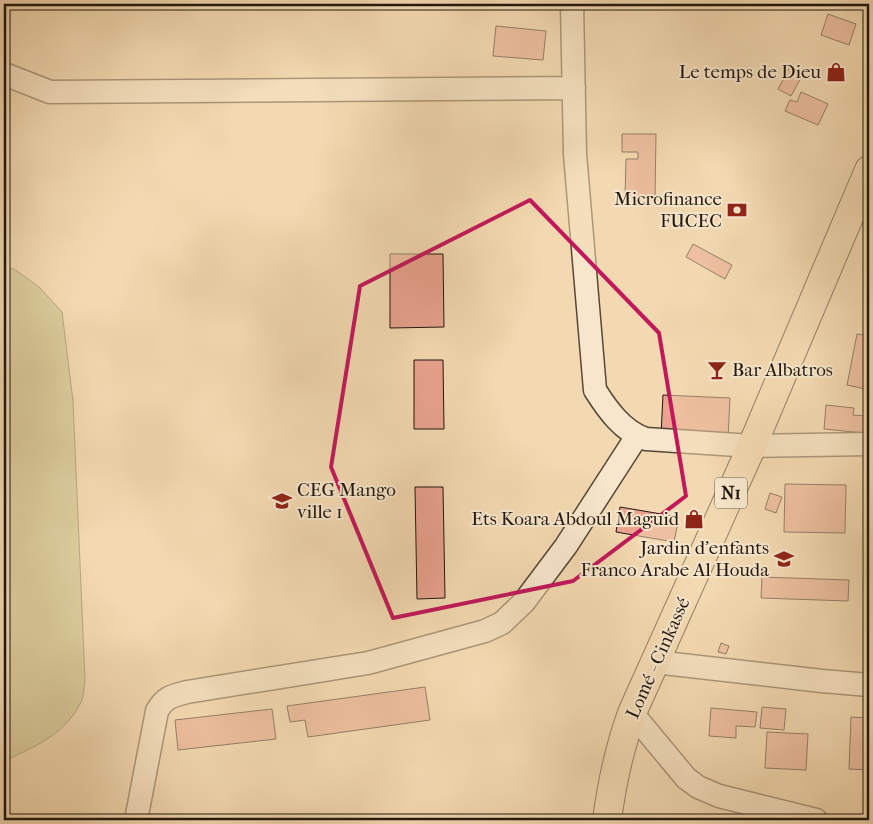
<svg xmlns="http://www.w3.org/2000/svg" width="873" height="824" font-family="'IM FELL French Canon',serif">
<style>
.green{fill:#c0be88;stroke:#706a4b}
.building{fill:#e9a38f;stroke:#21160e}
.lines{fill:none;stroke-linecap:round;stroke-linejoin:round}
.street-casing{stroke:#564737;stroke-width:25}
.highway-casing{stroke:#21160e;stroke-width:30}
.street{stroke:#f7e6cc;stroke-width:22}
.highway{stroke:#f3d9b1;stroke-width:28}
.marked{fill:none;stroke:#c2185b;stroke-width:4;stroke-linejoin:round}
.labels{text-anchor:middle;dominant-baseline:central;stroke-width:4;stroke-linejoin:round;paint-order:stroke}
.shield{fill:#f7e6cc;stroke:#615447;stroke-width:1}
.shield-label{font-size:18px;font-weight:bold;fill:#21160e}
.poi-label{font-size:19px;fill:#21160e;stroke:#f7e6cc;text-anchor:end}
.street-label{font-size:19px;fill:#21160e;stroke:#f7e6cc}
</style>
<rect width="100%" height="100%" fill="#f3d9b1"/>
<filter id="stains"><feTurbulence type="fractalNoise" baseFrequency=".004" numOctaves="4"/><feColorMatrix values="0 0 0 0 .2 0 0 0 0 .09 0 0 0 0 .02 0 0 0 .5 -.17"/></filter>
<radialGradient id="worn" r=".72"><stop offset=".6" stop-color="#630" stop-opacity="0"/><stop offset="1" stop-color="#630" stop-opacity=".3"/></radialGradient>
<path class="green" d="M4 266 14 269 39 287 62 312 73 401 85 679C84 688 84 699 79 706 63 735 33 748 4 761Z"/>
<path class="building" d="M828 14 856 24 849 45 821 35Z
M496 26 546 31 543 60 493 56Z
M790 67 803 74 791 96 778 89Z
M801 92 828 104 818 125 785 111 790 100 797 102Z
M622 134H656L655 198H625L626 159H638V152H622Z
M693 244 732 265 725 279 686 257Z
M390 254H443L444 327 390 328Z
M857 334 869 336V366L865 389 847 385Z
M414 360H443L444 429H414Z
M663 395 730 398 728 438 661 435Z
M826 405 854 408 853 415 866 416 864 433 824 429Z
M785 484 846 485 845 533 784 532Z
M415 487H443L445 598 417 599Z
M770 493 782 497 776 513 765 509Z
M620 507 679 517 674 542 616 532Z
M762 577 849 580 848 601 761 598Z
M721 643 729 646 726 654 718 652Z
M425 687 430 720 308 737 305 720 290 722 287 706Z
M762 707 786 709 784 730 760 728Z
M711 708 757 712 755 727 736 726V738L709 736Z
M272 709 276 739 178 750 175 720Z
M851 717 869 718V770L849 769Z
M767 732 808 734 806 770 765 768Z"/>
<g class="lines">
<defs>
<path id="street" d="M572 4 575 154 595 390C607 409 623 432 646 439L752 446 869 444
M4 74 50 92 574 88
M655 662 822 681 869 685
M632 713 686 778 698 787 719 796 816 820
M136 820 157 711C165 697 172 696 187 692L368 663 485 631 502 623 524 602 566 546 637 436"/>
<path id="highway" d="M607 820C612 782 619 749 632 713L752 446 869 170"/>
</defs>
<use href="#street" class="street-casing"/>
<use href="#highway" class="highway-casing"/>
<use href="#street" class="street"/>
<use href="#highway" class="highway"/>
</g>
<path d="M0 0H873V824H0ZM530 200 659 333 686 496 573 581 393 618 331 467 360 286Z" fill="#f3d9b1" fill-opacity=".55" fill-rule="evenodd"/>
<path class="marked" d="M530 200 659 333 686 496 573 581 393 618 331 467 360 286Z"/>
<defs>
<symbol id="shop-bare" viewBox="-9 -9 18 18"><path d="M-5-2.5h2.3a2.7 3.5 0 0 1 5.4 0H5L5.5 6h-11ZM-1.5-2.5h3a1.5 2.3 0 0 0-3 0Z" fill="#8f2418" stroke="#f7e6cc" stroke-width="2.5" paint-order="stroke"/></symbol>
<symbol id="bank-bare" viewBox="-9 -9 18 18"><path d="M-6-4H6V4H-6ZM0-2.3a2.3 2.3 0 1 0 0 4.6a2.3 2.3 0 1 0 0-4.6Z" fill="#8f2418" stroke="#f7e6cc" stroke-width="2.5" paint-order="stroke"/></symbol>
<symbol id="bar-bare" viewBox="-9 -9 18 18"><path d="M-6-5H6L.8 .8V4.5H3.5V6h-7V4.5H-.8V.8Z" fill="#8f2418" stroke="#f7e6cc" stroke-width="2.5" paint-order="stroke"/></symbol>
<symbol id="university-bare" viewBox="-9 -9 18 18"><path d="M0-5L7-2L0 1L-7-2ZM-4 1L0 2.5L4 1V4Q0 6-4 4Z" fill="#8f2418" stroke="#f7e6cc" stroke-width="2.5" paint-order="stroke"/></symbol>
<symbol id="school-bare" viewBox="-9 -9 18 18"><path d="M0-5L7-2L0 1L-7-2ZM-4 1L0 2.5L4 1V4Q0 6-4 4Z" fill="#8f2418" stroke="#f7e6cc" stroke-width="2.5" paint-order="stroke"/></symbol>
</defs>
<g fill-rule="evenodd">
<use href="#shop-bare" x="822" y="58" width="28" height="28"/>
<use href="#bank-bare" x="723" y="196" width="28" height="28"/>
<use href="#bar-bare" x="703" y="356" width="28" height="28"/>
<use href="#university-bare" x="268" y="487" width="28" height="28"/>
<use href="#shop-bare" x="680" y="505" width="28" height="28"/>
<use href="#school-bare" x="770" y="545" width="28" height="28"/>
</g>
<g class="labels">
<rect class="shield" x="715" y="477.5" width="32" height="31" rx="4"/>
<g class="shield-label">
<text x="731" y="493">N1</text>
</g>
<g class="poi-label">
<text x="821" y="72">Le temps de Dieu</text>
<text x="722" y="199">Microfinance<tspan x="722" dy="22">FUCEC</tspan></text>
<text x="732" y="370" text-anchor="start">Bar Albatros</text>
<text x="297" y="490" text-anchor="start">CEG Mango<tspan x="297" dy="22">ville 1</tspan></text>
<text x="679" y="519">Ets Koara Abdoul Maguid</text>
<text x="769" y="548">Jardin d'enfants<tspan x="769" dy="22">Franco Arabe Al Houda</tspan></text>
</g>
<g class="street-label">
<text transform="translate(658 658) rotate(-66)">Lomé - Cinkassé</text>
</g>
</g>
<rect width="873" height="824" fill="none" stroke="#f3d9b1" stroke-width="20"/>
<rect x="5" y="5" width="863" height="814" fill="none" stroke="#21160e" stroke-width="2.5"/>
<rect x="10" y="10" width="853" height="804" fill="none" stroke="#21160e"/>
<rect width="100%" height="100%" filter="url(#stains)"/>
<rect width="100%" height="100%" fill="url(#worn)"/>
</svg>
